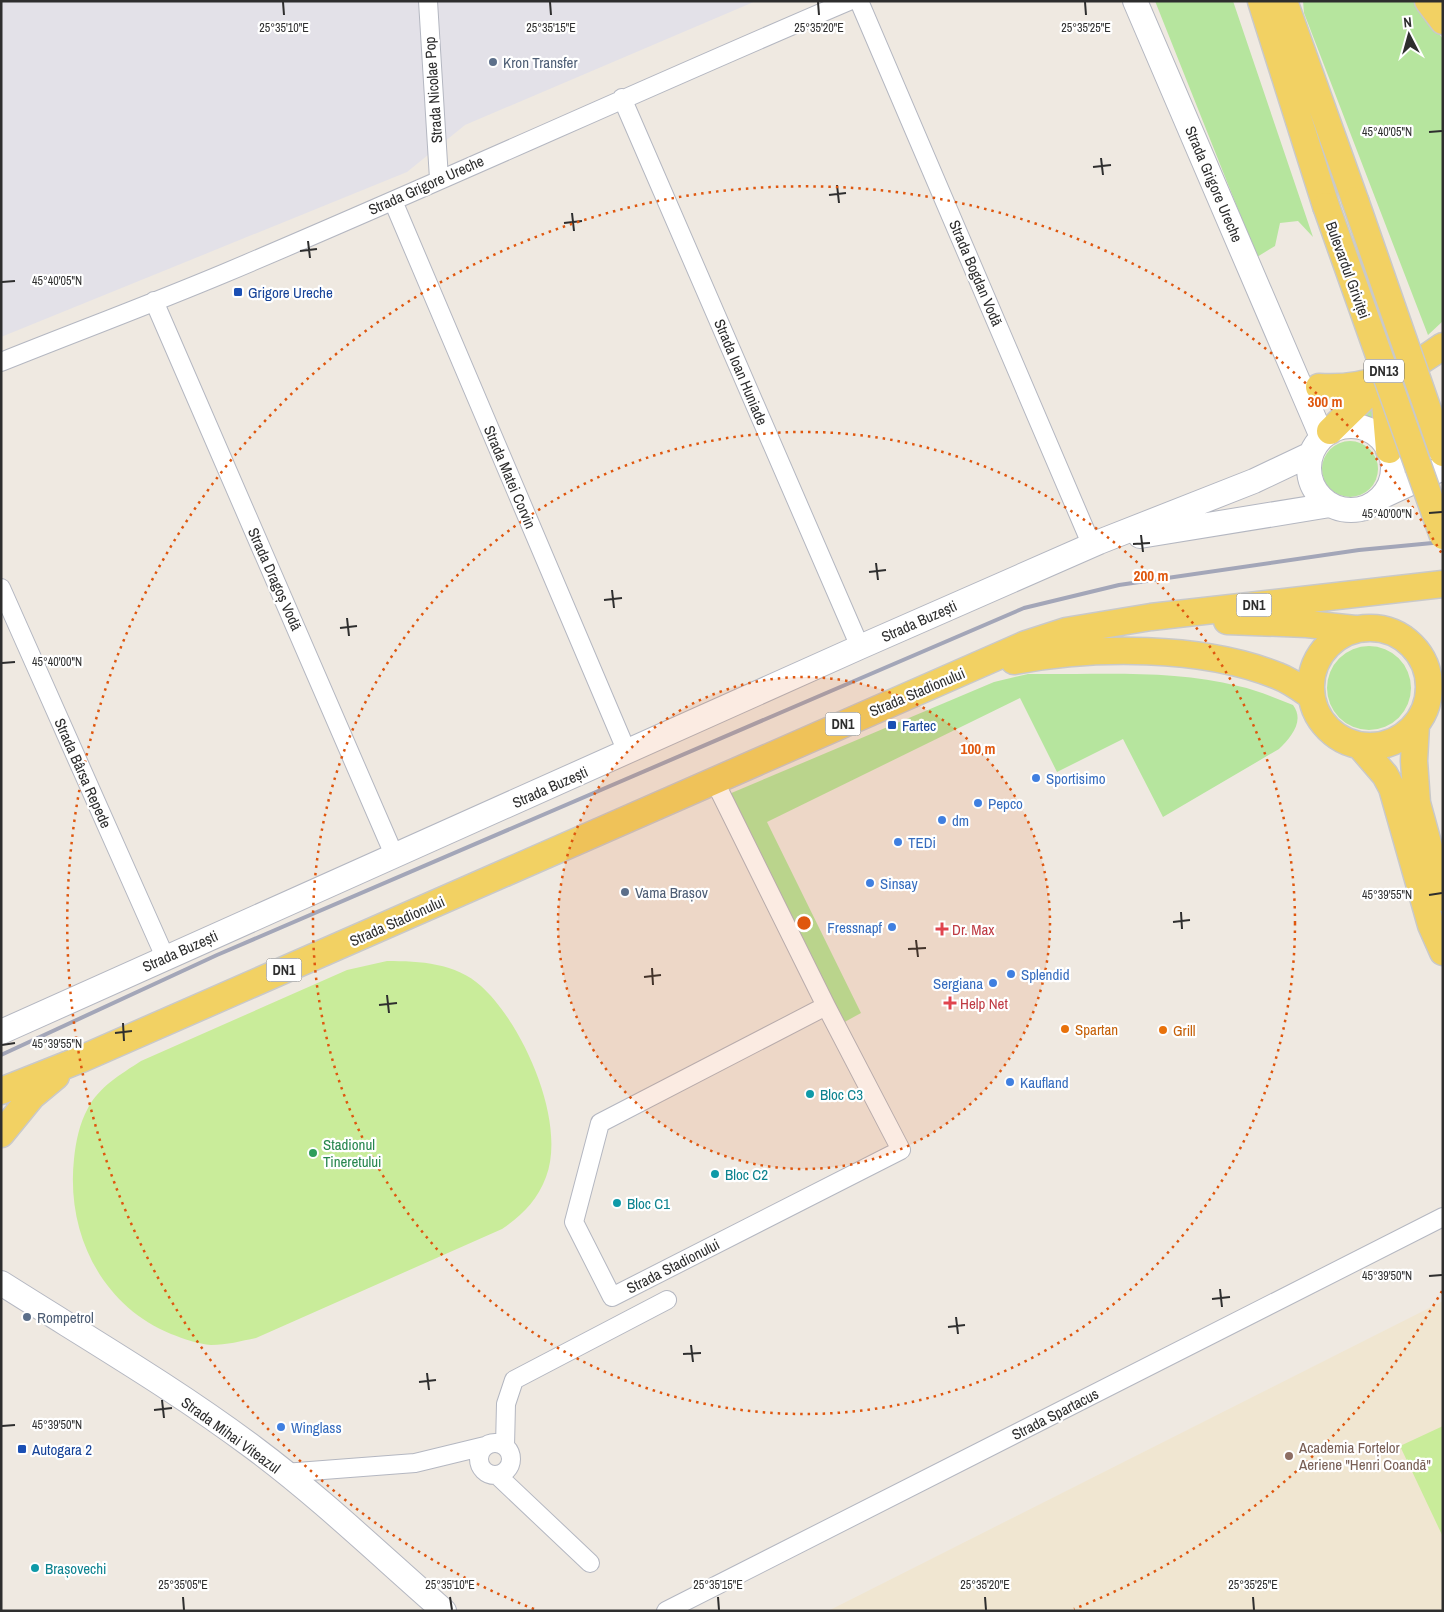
<svg xmlns="http://www.w3.org/2000/svg" width="1444" height="1612" font-family="'Archivo Narrow',sans-serif">
<style>
.industrial{fill:#e3e1e8}
.education{fill:#f0e6d1}
.green{fill:#b6e59e}
.pitch{fill:#c9ec9a}
.lines{fill:none;stroke-linecap:round;stroke-linejoin:round}
.street-casing{stroke:#b4b7c1;stroke-width:20}
.secondary-casing{stroke:#b4b7c1;stroke-width:26}
.primary-casing{stroke:#c9c9c9;stroke-width:29}
.street{stroke:#fff;stroke-width:18}
.secondary{stroke:#fff;stroke-width:24}
.primary{stroke:#f2d163;stroke-width:26}
.rail{stroke:#a3a6b8;stroke-width:4}
.primary-bridge-casing{stroke:#c9c9c9;stroke-width:29;stroke-linecap:butt}
.primary-bridge{stroke:#f2d163;stroke-width:26}
.ticks{fill:none;stroke:#2e2e2e;stroke-width:2}
.ring{fill:none;stroke:#df570e;stroke-width:2.5;stroke-dasharray:2.5 5}
.service-dot{fill:#5c6f8a;stroke:#fff;stroke-width:2}
.transit-dot{fill:#1a4fb4;stroke:#fff;stroke-width:2}
.shop-dot{fill:#3f7fe0;stroke:#fff;stroke-width:2}
.health-dot{fill:#e0444e;stroke:#fff;stroke-width:2}
.food-dot{fill:#e8710a;stroke:#fff;stroke-width:2}
.culture-dot{fill:#0f9aa8;stroke:#fff;stroke-width:2}
.leisure-dot{fill:#2e9e5b;stroke:#fff;stroke-width:2}
.education-dot{fill:#8d6e63;stroke:#fff;stroke-width:2}
.labels{text-anchor:middle;dominant-baseline:central;stroke-width:4.5;stroke-linejoin:round;paint-order:stroke}
.shield{fill:#fff;stroke:#6d6d6d;stroke-width:1}
.shield-label{font-size:14px;font-weight:bold;fill:#2e2e2e}
.service-label{font-size:15px;fill:#4e5e75;stroke:#fff;text-anchor:start}
.street-label{font-size:15px;fill:#2e2e2e;stroke:#fff}
.transit-label{font-size:15px;fill:#164399;stroke:#fff;text-anchor:start}
.shop-label{font-size:15px;fill:#366cbe;stroke:#fff;text-anchor:start}
.health-label{font-size:15px;fill:#be3a42;stroke:#fff;text-anchor:start}
.food-label{font-size:15px;fill:#c56008;stroke:#fff;text-anchor:start}
.culture-label{font-size:15px;fill:#0d838f;stroke:#fff;text-anchor:start}
.leisure-label{font-size:15px;fill:#27864d;stroke:#fff;text-anchor:start}
.education-label{font-size:15px;fill:#785e54;stroke:#fff;text-anchor:start}
.ticks-label{font-size:12px;text-anchor:middle;fill:#2e2e2e;stroke:#fff;stroke-width:4.5;stroke-linejoin:round;paint-order:stroke}
.centre{fill:#df570e;stroke:#fff;stroke-width:2.5}
.ring-label{font-size:15px;text-anchor:middle;font-weight:bold;fill:#df570e;stroke:#fff;stroke-width:4.5;stroke-linejoin:round;paint-order:stroke}
</style>
<rect width="100%" height="100%" fill="#efe9e1"/>
<path class="industrial" d="M1 1H756L465 125 407 172 1 337Z"/>
<path class="education" d="M1443 1301V1611H828Z"/>
<path class="green" d="M1155 1H1233L1313 237 1298 221 1280 223 1275 246 1257 257Z
M1303 1H1414L1443 39V321L1428 335 1304 13Z
M1374 397 1375 431 1358 415Z
M1322 469a28 28 0 1 1 56 0a28 28 0 1 1-56 0Z
M1327 688a42 42 0 1 1 84 0a42 42 0 1 1-84 0Z
M1028 674C1095 675 1173 669 1238 686 1257 690 1275 698 1293 705 1305 721 1291 737 1279 749L1163 817 1123 739 1057 772 1020 698 767 822 861 1013 841 1024 729 794 994 682Z"/>
<path class="pitch" d="M387 961C420 961 456 963 481 986 523 1024 567 1122 546 1177 537 1201 522 1215 502 1229L256 1338C241 1341 227 1345 211 1345 198 1344 184 1339 171 1334 101 1305 66 1233 74 1159 76 1141 79 1125 88 1108 99 1087 121 1074 141 1061L347 970Z
M1443 1426V1537L1400 1446Z"/>
<g class="lines">
<defs>
<path id="street" d="M428 1 439 179
M859 1 1092 546
M622 98 860 647
M393 201 627 752
M154 301 395 857
M1 362C76 332 151 304 225 273 434 185 640 90 849 1
M1 588 165 957
M714 780 826 1006 901 1150 612 1297 574 1222 600 1123 826 1006
M479 1459a16 16 0 1 1 32 0a16 16 0 1 1-32 0Z
M505 1446 506 1404 514 1380 667 1300
M284 1473 415 1463 485 1446
M497 1475 590 1563
M666 1611 1443 1217"/>
<path id="secondary" d="M1135 1 1322 437
M1309 468a42 42 0 1 1 84 0a42 42 0 1 1-84 0Z
M1383 496 1443 468
M1140 536 1330 505
M1 1032 860 647 1099 542 1254 481 1311 454
M1 1283C86 1337 174 1388 254 1448 321 1498 381 1556 444 1611"/>
<path id="primary" d="M1261 1 1326 206
M1284 1 1355 200
M1428 1 1443 21
M1383 379 1389 450
M1319 387C1366 390 1405 374 1443 346
M1330 431 1381 381
M1227 621 1307 624 1355 629
M1311 687a59 59 0 1 1 118 0a59 59 0 1 1-118 0Z
M1014 661C1093 646 1202 645 1278 676 1289 680 1300 688 1310 695
M1416 724 1414 761 1417 803 1443 898
M1360 746 1385 775 1392 788 1431 925 1443 952
M1 1091 79 1060 1026 644 1066 631 1151 617 1443 584
M1 1134 32 1096 56 1076"/>
</defs>
<use href="#street" class="street-casing"/>
<use href="#secondary" class="secondary-casing"/>
<use href="#primary" class="primary-casing"/>
<use href="#street" class="street"/>
<use href="#secondary" class="secondary"/>
<use href="#primary" class="primary"/>
<path class="rail" d="M1 1055 217 955 1024 608 1119 585 1359 550 1443 542"/>
<defs>
<path id="primary-bridge" d="M1355 200 1443 453
M1326 206 1443 536"/>
</defs>
<use href="#primary-bridge" class="primary-bridge-casing"/>
<use href="#primary-bridge" class="primary-bridge"/>
</g>
<path class="ticks" d="M283 2 284 15M550 2 551 15M818 2 819 15M1085 2 1086 15M1429 132 1442 131M1101 158 1103 175M1093 167 1111 165M837 185 839 203M829 195 846 193M572 213 574 231M564 223 582 221M308 241 310 258M300 251 317 249M2 282 15 281M1429 513 1442 512M1141 535 1143 552M1133 544 1150 543M876 563 878 580M869 572 886 570M612 590 614 608M604 600 622 598M347 618 349 636M340 628 357 626M2 663 15 662M1429 895 1442 893M1181 912 1182 929M1173 922 1190 920M916 940 918 957M908 949 926 948M652 968 653 985M644 977 661 975M387 995 389 1013M379 1005 397 1003M123 1023 124 1041M115 1033 132 1031M2 1045 15 1043M1429 1276 1442 1275M1220 1289 1222 1307M1212 1299 1230 1297M956 1317 958 1334M948 1327 965 1325M691 1345 693 1362M683 1354 701 1353M427 1373 429 1390M419 1382 436 1380M162 1400 164 1418M154 1410 172 1408M2 1426 15 1425M183 1597 184 1610M450 1597 452 1610M718 1597 719 1610M985 1597 986 1610M1253 1597 1254 1610"/>
<circle cx="804" cy="923" r="246" fill="#df570e" fill-opacity=".12"/>
<g class="ring">
<circle cx="804" cy="923" r="246"/>
<circle cx="804" cy="923" r="491"/>
<path d="M1442 1291A737 737 0 0 1 1074 1609M534 1609A737 737 0 1 1 1442 554"/>
</g>
<g class="service-dot">
<circle cx="493" cy="62" r="5"/>
<circle cx="625" cy="892" r="5"/>
<circle cx="27" cy="1317" r="5"/>
</g>
<g class="transit-dot">
<rect x="233" y="287" width="10" height="10" rx="2.5"/>
<rect x="887" y="720" width="10" height="10" rx="2.5"/>
<rect x="17" y="1444" width="10" height="10" rx="2.5"/>
</g>
<g class="shop-dot">
<circle cx="1036" cy="778" r="5"/>
<circle cx="978" cy="803" r="5"/>
<circle cx="942" cy="820" r="5"/>
<circle cx="898" cy="842" r="5"/>
<circle cx="870" cy="883" r="5"/>
<circle cx="892" cy="927" r="5"/>
<circle cx="1011" cy="974" r="5"/>
<circle cx="993" cy="983" r="5"/>
<circle cx="1010" cy="1082" r="5"/>
<circle cx="281" cy="1427" r="5"/>
</g>
<g class="health-dot">
<path d="M939.5 921.5h5v5h5v5h-5v5h-5v-5h-5v-5h5z"/>
<path d="M947.5 995.5h5v5h5v5h-5v5h-5v-5h-5v-5h5z"/>
</g>
<g class="food-dot">
<circle cx="1065" cy="1029" r="5"/>
<circle cx="1163" cy="1030" r="5"/>
</g>
<g class="culture-dot">
<circle cx="810" cy="1094" r="5"/>
<circle cx="715" cy="1174" r="5"/>
<circle cx="617" cy="1203" r="5"/>
<circle cx="35" cy="1568" r="5"/>
</g>
<circle class="leisure-dot" cx="313" cy="1153" r="5"/>
<circle class="education-dot" cx="1289" cy="1456" r="5"/>
<g class="labels">
<g class="shield">
<rect x="1364" y="359.5" width="40" height="23" rx="4"/>
<rect x="1236.5" y="593.5" width="35" height="23" rx="4"/>
<rect x="825.5" y="712.5" width="35" height="23" rx="4"/>
<rect x="266.5" y="958.5" width="35" height="23" rx="4"/>
</g>
<g class="shield-label">
<text x="1384" y="371">DN13</text>
<text x="1254" y="605">DN1</text>
<text x="843" y="724">DN1</text>
<text x="284" y="970">DN1</text>
</g>
<g class="service-label">
<text x="503" y="62">Kron Transfer</text>
<text x="635" y="892">Vama Brașov</text>
<text x="37" y="1317">Rompetrol</text>
</g>
<g class="street-label">
<text transform="translate(433 90) rotate(-94)">Strada Nicolae Pop</text>
<text transform="translate(1214 184) rotate(67)">Strada Grigore Ureche</text>
<text transform="translate(426 185) rotate(-24)">Strada Grigore Ureche</text>
<text transform="translate(1348 270) rotate(70)">Bulevardul Griviței</text>
<text transform="translate(976 273) rotate(67)">Strada Bogdan Vodă</text>
<text transform="translate(741 372) rotate(67)">Strada Ioan Huniade</text>
<text transform="translate(510 477) rotate(67)">Strada Matei Corvin</text>
<text transform="translate(275 579) rotate(66)">Strada Dragoș Vodă</text>
<text transform="translate(919 621) rotate(-24)">Strada Buzești</text>
<text transform="translate(917 692) rotate(-23)">Strada Stadionului</text>
<text transform="translate(83 773) rotate(66)">Strada Bârsa Repede</text>
<text transform="translate(550 787) rotate(-24)">Strada Buzești</text>
<text transform="translate(397 921) rotate(-24)">Strada Stadionului</text>
<text transform="translate(180 951) rotate(-24)">Strada Buzești</text>
<text transform="translate(673 1266) rotate(-27)">Strada Stadionului</text>
<text transform="translate(1055 1414) rotate(-27)">Strada Spartacus</text>
<text transform="translate(231 1435) rotate(36)">Strada Mihai Viteazul</text>
</g>
<g class="transit-label">
<text x="248" y="292">Grigore Ureche</text>
<text x="902" y="725">Fartec</text>
<text x="32" y="1449">Autogara 2</text>
</g>
<g class="shop-label">
<text x="1046" y="778">Sportisimo</text>
<text x="988" y="803">Pepco</text>
<text x="952" y="820">dm</text>
<text x="908" y="842">TEDi</text>
<text x="880" y="883">Sinsay</text>
<text x="882" y="927" text-anchor="end">Fressnapf</text>
<text x="1021" y="974">Splendid</text>
<text x="983" y="983" text-anchor="end">Sergiana</text>
<text x="1020" y="1082">Kaufland</text>
<text x="291" y="1427">Winglass</text>
</g>
<g class="health-label">
<text x="952" y="929">Dr. Max</text>
<text x="960" y="1003">Help Net</text>
</g>
<g class="food-label">
<text x="1075" y="1029">Spartan</text>
<text x="1173" y="1030">Grill</text>
</g>
<g class="culture-label">
<text x="820" y="1094">Bloc C3</text>
<text x="725" y="1174">Bloc C2</text>
<text x="627" y="1203">Bloc C1</text>
<text x="45" y="1568">Brașovechi</text>
</g>
<g class="leisure-label">
<text x="323" y="1144">Stadionul<tspan x="323" dy="17">Tineretului</tspan></text>
</g>
<g class="education-label">
<text x="1299" y="1447">Academia Forțelor<tspan x="1299" dy="17">Aeriene "Henri Coandă"</tspan></text>
</g>
</g>
<g class="ticks-label">
<text x="284" y="32">25°35'10"E</text>
<text x="551" y="32">25°35'15"E</text>
<text x="819" y="32">25°35'20"E</text>
<text x="1086" y="32">25°35'25"E</text>
<text x="1387" y="136">45°40'05"N</text>
<text x="57" y="285">45°40'05"N</text>
<text x="1387" y="518">45°40'00"N</text>
<text x="57" y="666">45°40'00"N</text>
<text x="1387" y="899">45°39'55"N</text>
<text x="57" y="1048">45°39'55"N</text>
<text x="1387" y="1280">45°39'50"N</text>
<text x="57" y="1429">45°39'50"N</text>
<text x="183" y="1589">25°35'05"E</text>
<text x="450" y="1589">25°35'10"E</text>
<text x="718" y="1589">25°35'15"E</text>
<text x="985" y="1589">25°35'20"E</text>
<text x="1253" y="1589">25°35'25"E</text>
</g>
<circle cx="804" cy="923" r="8" class="centre"/>
<g class="ring-label">
<text x="1325" y="407">300 m</text>
<text x="1151" y="581">200 m</text>
<text x="978" y="754">100 m</text>
</g>
<rect width="1444" height="1612" fill="none" stroke="#2e2e2e" stroke-width="5"/>
<g transform="translate(1409 35) rotate(354)" stroke="#ffffff" stroke-width="4" paint-order="stroke">
<path d="M0-4L9 19L0 12L-9 19Z" fill="#2e2e2e"/>
<text y="-8" font-size="14" font-weight="bold" text-anchor="middle" fill="#2e2e2e">N</text>
</g>
</svg>
